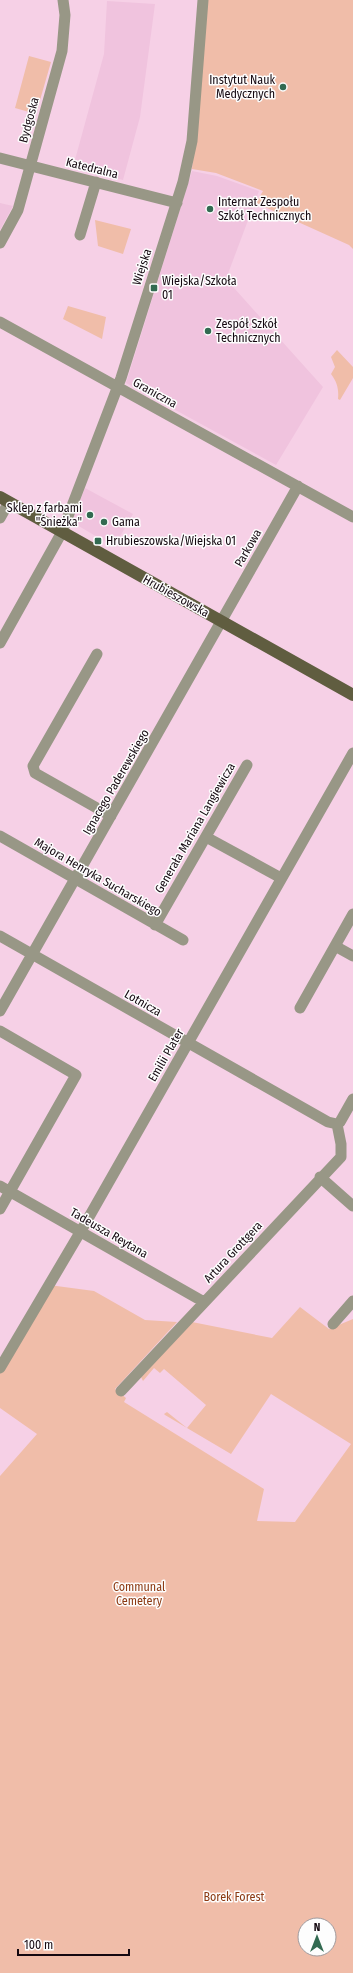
<svg xmlns="http://www.w3.org/2000/svg" width="353" height="1973" font-family="'Fira Sans Condensed',sans-serif">
<style>
.built{fill:#f0c3de}
.green{fill:#f0bda9;fill-rule:evenodd}
.lines{fill:none;stroke-linecap:round;stroke-linejoin:round}
.minor{stroke:#989786;stroke-width:11}
.major{stroke:#605d40;stroke-width:12}
.poi-dot{fill:#326a51;stroke:#fdfdfd;stroke-width:1.5}
.labels{text-anchor:middle;dominant-baseline:central;stroke-width:3;stroke-linejoin:round;paint-order:stroke}
.poi-label{font-size:12px;fill:#140810;stroke:#fdfdfd;text-anchor:start}
.street-label{font-size:12px;fill:#140810;stroke:#fdfdfd}
.park-label{font-size:12px;fill:#8c3a13;stroke:#fdfdfd}
</style>
<rect width="100%" height="100%" fill="#f6d0e6"/>
<path class="built" d="M107 1 155 4 140 117 123 180 73 167 104 54Z
M192 171 217 176 259 191 226 279 323 387 276 465 126 383Z
M0 203 13 206 0 230Z
M85 488 133 514 114 547 72 522Z"/>
<path class="green" d="M207 0H353V249L349 245 256 203 263 191 216 173 192 169Z
M29 56 51 62 36 114 15 108Z
M95 220 131 229 123 254 98 246Z
M68 306 106 317 102 339 63 319Z
M337 350 353 367V378L340 400 338 399C339 389 337 382 331 374L335 367 331 357Z
M49 1285 94 1291 145 1320 177 1322 115 1389 126 1398 124 1402 264 1489 257 1521 295 1522 351 1444 271 1394 231 1454 165 1415 164 1414 167 1412 187 1428 206 1405 164 1369 160 1373 154 1368 143 1381 141 1377 192 1322 272 1338 300 1307 329 1329 353 1319V1973H0V1476L37 1434 0 1408V1369ZM305 1925H329V1949H305Z"/>
<g class="lines">
<path class="minor" d="M0 158 177 203
M80 235 96 182
M0 243 18 210 62 51 65 15 63 0
M0 322 353 517
M0 518 9 502
M0 643 62 532 121 378 183 182 192 141 203 0
M97 654 33 766 35 773 111 816
M0 836 183 940
M206 837 281 878
M155 925 247 765
M0 936 328 1122 337 1124
M335 946 353 956
M300 1008 353 914
M0 1011 298 486
M0 1031 76 1075 0 1209
M337 1124 340 1122 353 1099
M320 1177 353 1206
M0 1186 204 1302
M333 1324 353 1301
M0 1368 85 1224 353 753
M121 1391 341 1157V1144L337 1124"/>
<path class="major" d="M0 497 353 695"/>
</g>
<g class="poi-dot">
<circle cx="283" cy="87" r="4"/>
<circle cx="210" cy="209" r="4"/>
<rect x="150" y="284" width="8" height="8" rx="2"/>
<circle cx="208" cy="331" r="4"/>
<circle cx="90" cy="515" r="4"/>
<circle cx="104" cy="522" r="4"/>
<rect x="94" y="537" width="8" height="8" rx="2"/>
</g>
<g class="labels">
<g class="poi-label">
<text x="275" y="80" text-anchor="end">Instytut Nauk<tspan x="275" dy="14">Medycznych</tspan></text>
<text x="218" y="202">Internat Zespołu<tspan x="218" dy="14">Szkół Technicznych</tspan></text>
<text x="162" y="281">Wiejska/Szkoła<tspan x="162" dy="14">01</tspan></text>
<text x="216" y="324">Zespół Szkół<tspan x="216" dy="14">Technicznych</tspan></text>
<text x="82" y="508" text-anchor="end">Sklep z farbami<tspan x="82" dy="14">"Śnieżka"</tspan></text>
<text x="112" y="522">Gama</text>
<text x="106" y="541">Hrubieszowska/Wiejska 01</text>
</g>
<g class="street-label">
<text transform="translate(29 120) rotate(-75)">Bydgoska</text>
<text transform="translate(92 168) rotate(14)">Katedralna</text>
<text transform="translate(142 267) rotate(-72)">Wiejska</text>
<text transform="translate(155 393) rotate(29)">Graniczna</text>
<text transform="translate(248 548) rotate(-60)">Parkowa</text>
<text transform="translate(176 596) rotate(29)">Hrubieszowska</text>
<text transform="translate(116 782) rotate(-60)">Ignacego Paderewskiego</text>
<text transform="translate(195 828) rotate(-60)">Generała Mariana Langiewicza</text>
<text transform="translate(98 877) rotate(30)">Majora Henryka Sucharskiego</text>
<text transform="translate(143 1003) rotate(30)">Lotnicza</text>
<text transform="translate(166 1055) rotate(-60)">Emilii Plater</text>
<text transform="translate(109 1233) rotate(30)">Tadeusza Reytana</text>
<text transform="translate(233 1252) rotate(-47)">Artura Grottgera</text>
</g>
<g class="park-label">
<text x="139" y="1587">Communal<tspan x="139" dy="14">Cemetery</tspan></text>
<text x="234" y="1897">Borek Forest</text>
</g>
</g>
<g transform="translate(317 1937)"><circle r="19" fill="#fdfdfd" stroke="#a09b9e"/>
<path d="M0-3L7 15L0 10L-7 15Z" fill="#326a51"/>
<text y="-6" font-size="11" font-weight="bold" text-anchor="middle" fill="#140810">N</text>
</g>
<path d="M18 1949v6h111v-6" fill="none" stroke="#140810" stroke-width="2"/>
<text x="24" y="1949" font-size="12" fill="#140810" stroke="#fdfdfd" stroke-width="3" paint-order="stroke">100 m</text>
</svg>
